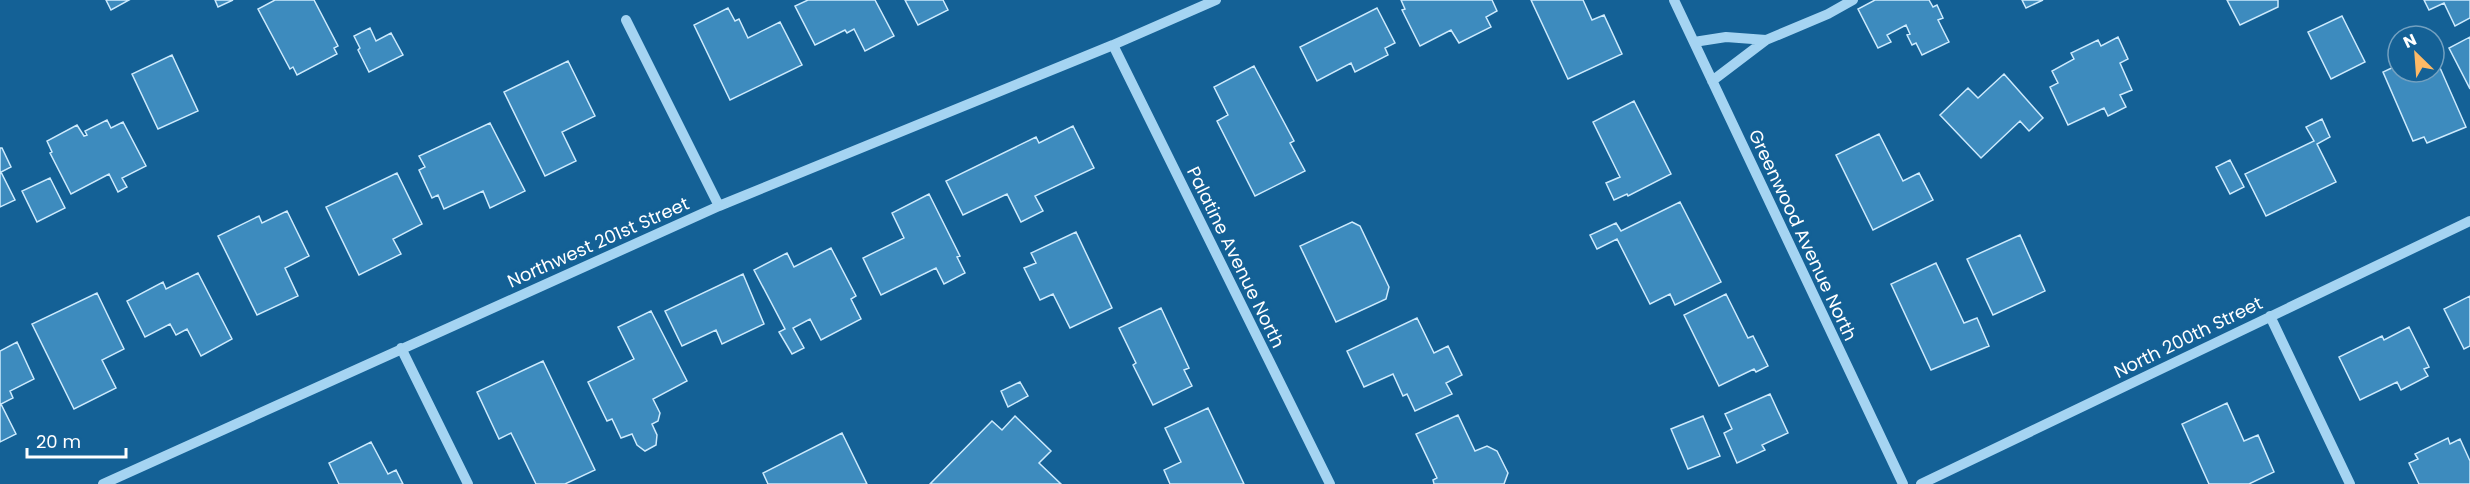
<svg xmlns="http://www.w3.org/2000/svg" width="2470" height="484" font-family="Poppins,sans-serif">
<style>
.building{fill:#3d8bbe;stroke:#cceafd;stroke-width:1.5}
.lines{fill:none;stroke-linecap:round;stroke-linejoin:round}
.minor{stroke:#a5d4f2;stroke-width:10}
.labels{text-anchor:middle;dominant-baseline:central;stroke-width:6;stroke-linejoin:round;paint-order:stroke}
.street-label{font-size:18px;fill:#fff;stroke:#146196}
</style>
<rect width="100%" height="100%" fill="#146196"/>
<path class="building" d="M106 0H129L111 10Z
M215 0H233L218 7Z
M275 0H314L338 46 334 48 337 54 297 75 293 67 290 69 258 9Z
M808 0H875L894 36 865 51 854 29 847 33 845 30 815 45 795 6Z
M905 0H943L948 10 918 25Z
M1401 0H1492L1497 11 1486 17 1491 27 1459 43 1451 30 1420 46 1402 10 1405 9Z
M1531 0H1583L1592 20 1604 15 1622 54 1568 79Z
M1875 0H1929L1933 7 1937 5 1943 18 1938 20 1949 42 1922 55 1916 43 1912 45 1907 35 1910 34 1906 25 1887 35 1891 42 1878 48 1858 9Z
M2022 0H2043L2026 8Z
M2227 0H2278V7L2240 25Z
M2424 0H2470V18L2455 26 2444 3 2429 10Z
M728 8 735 21 739 19 748 38 780 22 802 65 730 100 694 25Z
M1377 8 1395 43 1385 48 1388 55 1355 72 1351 63 1317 81 1300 47Z
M2342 16 2365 62 2331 79 2308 32Z
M370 28 376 41 391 33 403 55 369 72 358 50 360 48 354 36Z
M2118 37 2128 59 2120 63 2132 90 2120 95 2126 107 2108 116 2104 108 2068 125 2050 87 2058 83 2052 71 2074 59 2071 53 2098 40 2101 46Z
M2470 37V89L2449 48Z
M172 55 198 111 158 129 132 74Z
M568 61 595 116 562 132 576 161 545 176 504 92Z
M2437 61 2466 127 2427 143 2424 137 2413 141 2383 72 2398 65V72H2434V63Z
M1254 66 1294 141 1290 143 1305 171 1255 196 1217 121 1228 115 1214 87Z
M2004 74 2043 118 2029 131 2020 121 1981 158 1940 115 1968 88 1978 98Z
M1634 101 1671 174 1628 196 1627 194 1614 200 1606 183 1620 177 1593 122Z
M2322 119 2330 137 2317 144 2336 182 2266 216 2245 174 2314 141 2306 127Z
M107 120 111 128 123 122 146 166 122 178 127 187 118 192 109 174 71 194 50 153 52 152 47 141 77 125 84 136 87 135 85 131Z
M490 123 525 191 490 208 483 191 444 209 438 195 432 198 419 170 425 167 419 156Z
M1073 126 1094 168 1035 196 1043 211 1021 222 1007 194 963 215 946 181 1036 137 1039 143Z
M1879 134 1903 181 1919 173 1933 200 1873 230 1836 155Z
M0 148H2L11 167 1 172 15 200 0 207Z
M2230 160 2244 187 2230 194 2216 167Z
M397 173 422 224 393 239 401 254 359 275 326 207Z
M50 178 65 208 37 222 22 191Z
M929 194 960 256 957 257 965 273 944 284 936 268 881 295 863 258 904 238 892 213Z
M1680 202 1721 282 1675 305 1670 294 1650 304 1617 239 1597 249 1590 235 1616 223 1621 231Z
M287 211 309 256 285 268 298 296 257 315 218 236 259 216 262 223Z
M1352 222 1360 226 1389 287 1386 299 1336 322 1300 246Z
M1076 232 1112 308 1070 328 1053 294 1040 300 1024 268 1036 263 1031 253Z
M2020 235 2045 291 1993 315 1967 259Z
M831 248 856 296 851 299 861 319 821 340 810 319 793 328 804 348 792 354 779 332 785 329 754 270 787 253 794 267Z
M1936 263 1964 323 1977 318 1989 346 1931 370 1891 284Z
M198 273 232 339 201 356 187 329 176 335 170 324 145 337 127 301 163 282 166 289Z
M743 274 764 324 722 344 716 330 682 346 665 311Z
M97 293 124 349 102 360 116 388 74 409 32 324Z
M1726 294 1748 338 1753 336 1768 366 1756 372 1754 369 1719 386 1684 315Z
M2470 296V346L2464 349 2444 309Z
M1161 308 1189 368 1184 370 1192 386 1153 405 1133 365 1136 363 1119 328Z
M651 311 687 381 653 399 660 413 658 421 652 424 657 435 656 445 645 451 637 445 632 434 621 438 612 419 607 421 588 382 634 359 618 327Z
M1417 318 1434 353 1448 346 1462 375 1446 383 1452 394 1415 411 1407 394 1403 396 1393 374 1364 387 1347 351Z
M2409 327 2429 367 2424 369 2428 376 2401 390 2397 382 2360 400 2339 357 2382 336 2384 340Z
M17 342 34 379 10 391 13 398 1 404 16 434 0 442V351Z
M543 361 595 470 565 484H536L511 433 499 439 477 392Z
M1020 382 1028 396 1008 407 1001 391Z
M1770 394 1788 433 1762 445 1765 450 1737 463 1724 433 1732 429 1725 414Z
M2227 403 2244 441 2258 435 2274 472 2249 484H2209L2182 424Z
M1208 408 1244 484H1170L1164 470 1181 462 1165 428Z
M1458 415 1475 451 1487 446 1497 451 1508 473 1504 484H1434L1433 480 1437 478 1416 434Z
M1015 416 1051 451 1039 463 1061 484H930L992 421 1002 430Z
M1703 416 1720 456 1688 469 1671 429Z
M842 433 867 484H768L763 473Z
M2448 438 2450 444 2460 439 2470 461V484H2419L2409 463 2418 459 2415 454Z
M371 442 388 474 396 470 403 484H339L329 463Z"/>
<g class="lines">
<path class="minor" d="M1674 0 1903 484
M626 20 719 206
M1694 42 1726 37 1766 40
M1113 45 1330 484
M1712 81 1766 40 1828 14 1853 0
M2270 316 2350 484
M401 348 468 484
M103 484 719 206 1113 45 1216 0
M1921 484 2470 221"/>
</g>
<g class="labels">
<g class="street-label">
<text transform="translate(1803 235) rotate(65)">Greenwood Avenue North</text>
<text transform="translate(598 242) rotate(-24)">Northwest 201st Street</text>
<text transform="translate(1236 257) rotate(64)">Palatine Avenue North</text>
<text transform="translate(2188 337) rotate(-26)">North 200th Street</text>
</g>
</g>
<g transform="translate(2416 54) rotate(335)"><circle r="28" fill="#146196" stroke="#72a0c0" stroke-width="1.5"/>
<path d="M0-4.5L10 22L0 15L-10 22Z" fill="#ffba66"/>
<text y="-9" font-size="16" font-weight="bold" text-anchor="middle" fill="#ffffff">N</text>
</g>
<path d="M27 448v9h99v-9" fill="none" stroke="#ffffff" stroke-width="3"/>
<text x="36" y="448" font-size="18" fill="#ffffff" stroke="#146196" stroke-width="4.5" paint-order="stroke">20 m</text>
</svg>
